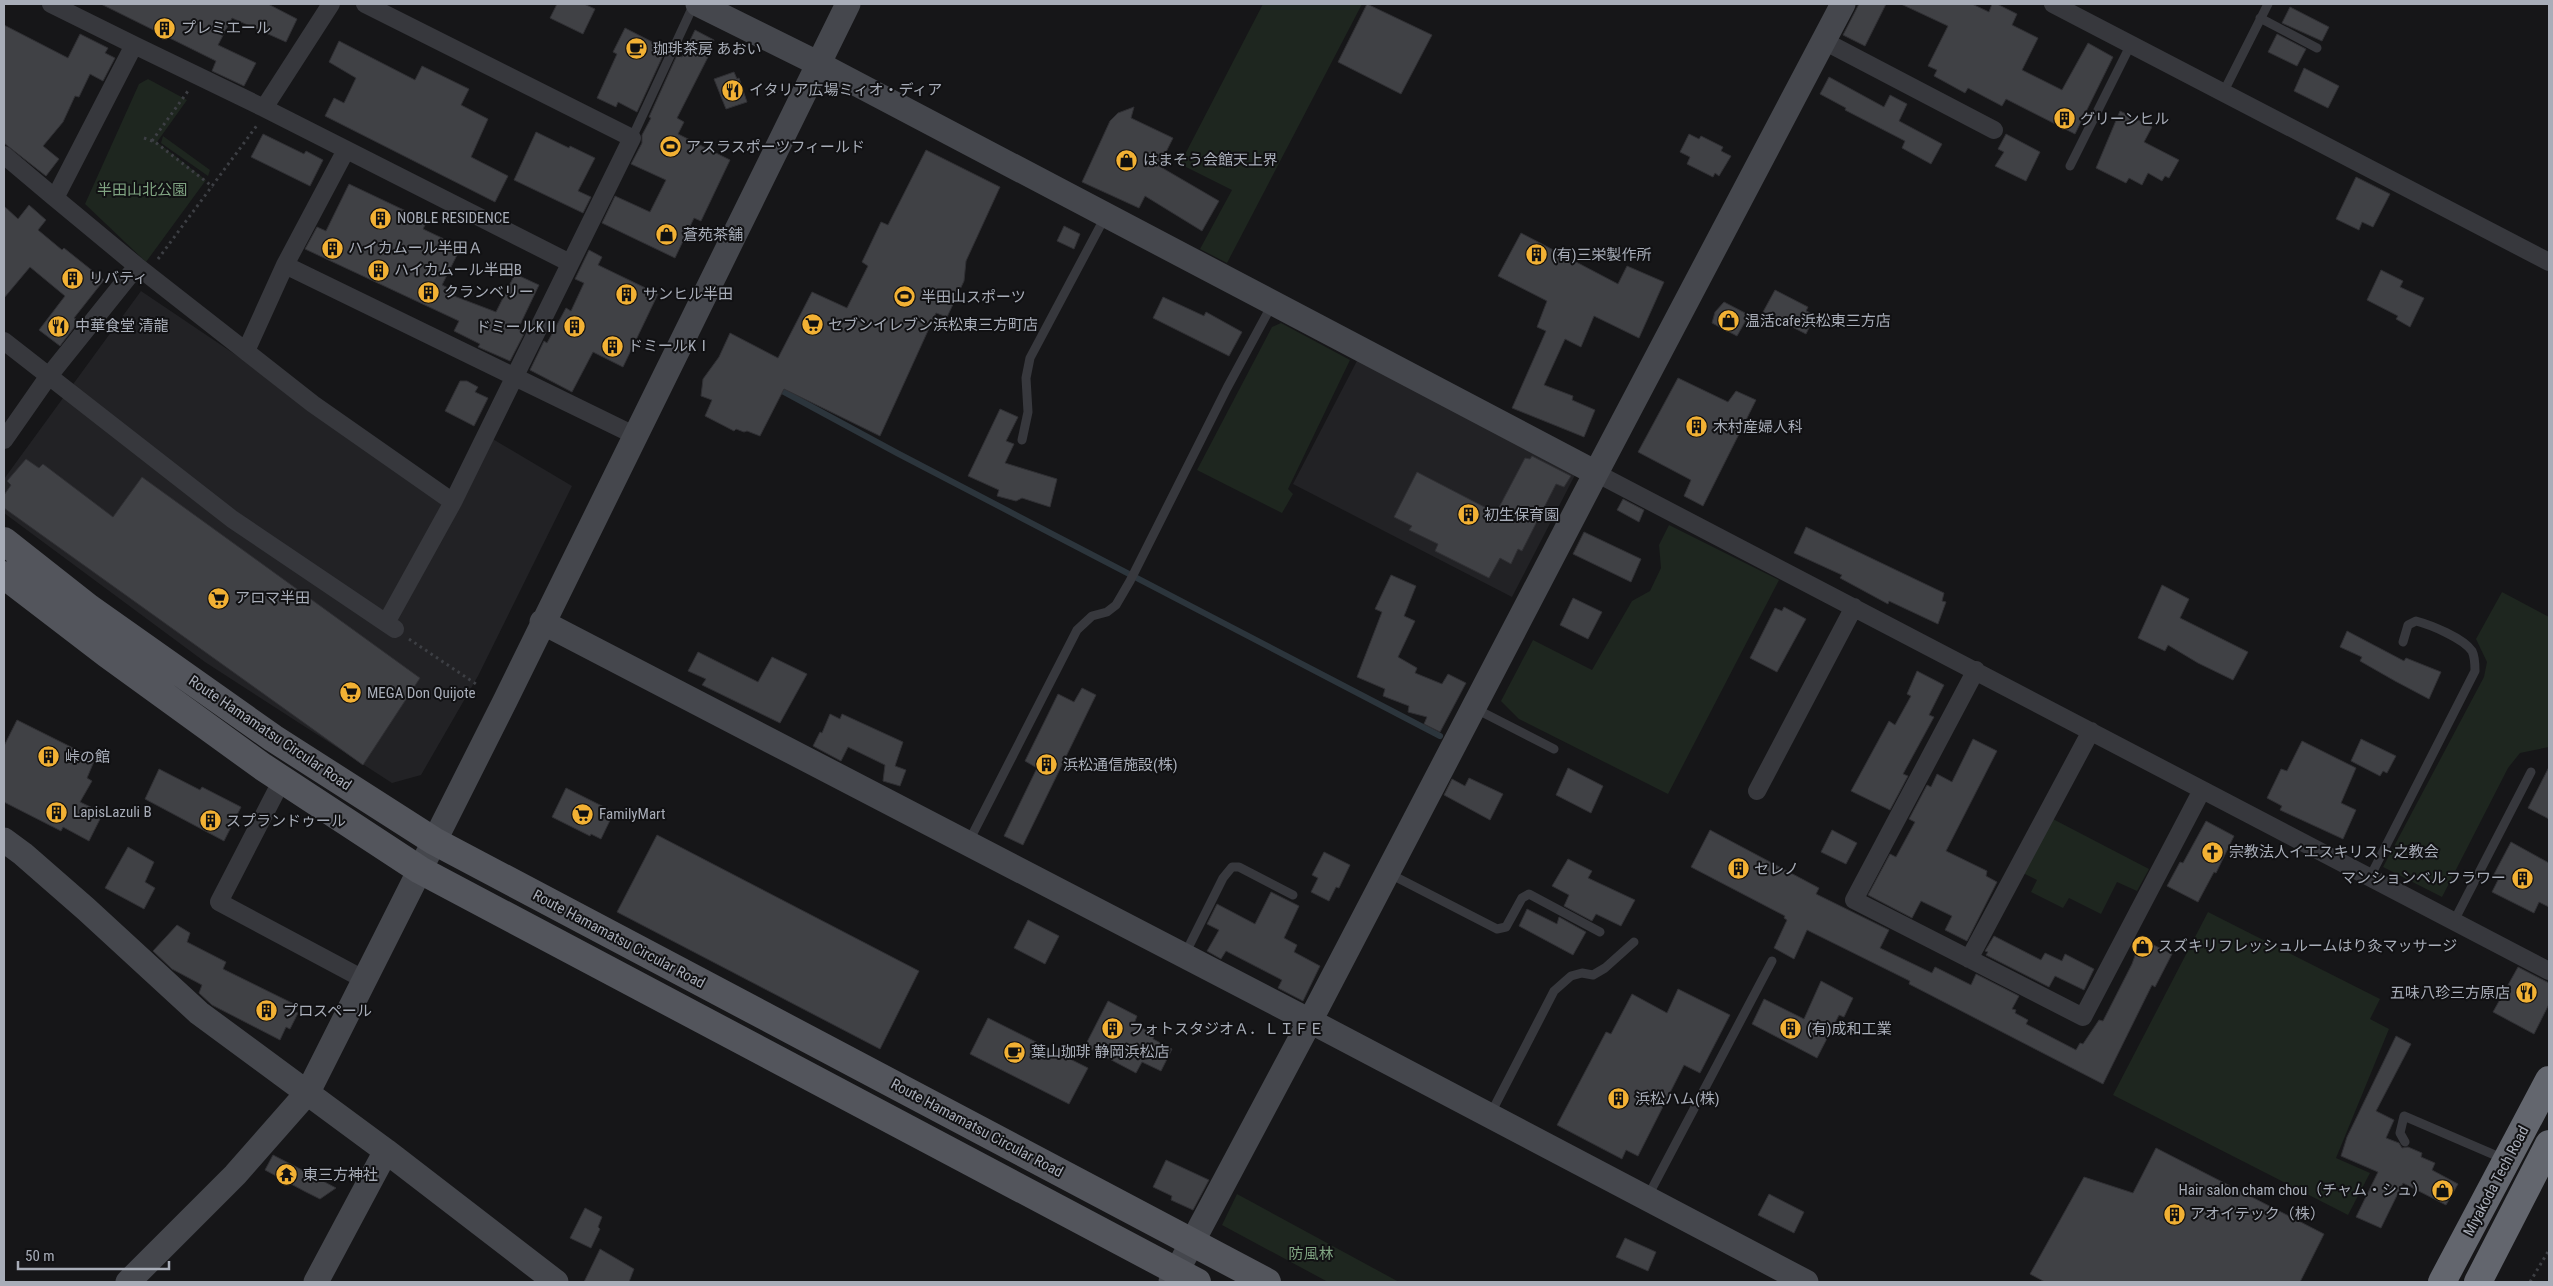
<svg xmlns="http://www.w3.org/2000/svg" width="2553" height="1286" font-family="'Roboto Condensed','Noto Sans JP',sans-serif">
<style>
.built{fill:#222225}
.green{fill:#1e261f}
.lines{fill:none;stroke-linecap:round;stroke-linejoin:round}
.stream{stroke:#2c353c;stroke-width:6}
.building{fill:#404145;stroke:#303034}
.path{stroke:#3d3f44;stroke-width:3;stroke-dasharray:2.5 4;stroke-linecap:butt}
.lane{stroke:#37383d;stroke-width:9}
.street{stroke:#37383d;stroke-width:18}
.secondary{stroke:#45474d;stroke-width:25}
.primary{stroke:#53555c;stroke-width:28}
.highway{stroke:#63666e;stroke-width:28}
.labels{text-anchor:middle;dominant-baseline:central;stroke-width:4;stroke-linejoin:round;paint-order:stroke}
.poi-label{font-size:15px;fill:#a8adb8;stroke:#111113;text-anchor:start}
.park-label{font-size:15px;fill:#7fa381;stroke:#111113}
.street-label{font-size:15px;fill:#a8adb8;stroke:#111113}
</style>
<rect width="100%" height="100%" fill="#161618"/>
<path class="built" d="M141 291 457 504 491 438 572 486 478 676 421 775 392 783 205 662 4 513V479Z
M1359 357 1575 475 1512 597 1293 484Z"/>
<path class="green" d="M1263 4H1362L1227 263 1200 249 1232 190 1180 164Z
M148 79 187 100 157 142 206 180 146 262 85 204 139 84Z
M163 136 210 170 208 176 161 143Z
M1281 323 1350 360 1288 489 1293 494 1282 513 1197 470 1272 327Z
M1669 525 1779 580 1668 794 1519 719 1501 701 1533 640 1592 670 1632 601 1650 591 1661 568 1659 545Z
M2502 592 2549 617V747L2520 753 2508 768 2442 897 2383 867 2484 677 2487 662 2476 639Z
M2051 818 2149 869 2137 891 2117 882 2101 914 2069 898 2063 908 2031 892 2037 880 2023 873Z
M2208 912 2380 999 2370 1019 2389 1029 2336 1158 2370 1173 2348 1215 2113 1095Z
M1237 1194 1399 1282H1328L1222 1225Z"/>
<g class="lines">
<path class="stream" d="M775 387 897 453 1440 736"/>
</g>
<path class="building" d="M101 4H268L297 19 286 42 232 18 218 45 256 63 244 86 212 71 216 61Z
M557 4H584L595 9 583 34 550 18Z
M1367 4 1432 35 1401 94 1338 62Z
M1859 4H1886L1865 46 1843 35Z
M1901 4H1972L1989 12 1992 4H1997L2017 14 2012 25 2038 38 2022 70 2062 90 2088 43 2113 57 2075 134 2006 99 2002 106 1968 88 1965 93 1934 76 1937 70 1928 66 1948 26Z
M2290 7 2329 27 2322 41 2282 23Z
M4 25 68 58 80 34 108 48 105 53 115 58 103 81 90 74 79 97 75 96 63 122 43 146 59 159 46 176 4 143Z
M625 28 666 49 637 112 618 102 616 107 597 98 617 54 613 52Z
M695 30 714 40 709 55 677 118 684 122 678 134 730 160 701 221 694 218 675 258 602 223 615 196 650 212 666 180 631 164 642 143V135L651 118 649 117 677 55 682 57Z
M2277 34 2306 49 2297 66 2268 52Z
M339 41 415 80 422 66 469 89 461 105 488 119 471 157 508 176 495 202 325 116 334 98 344 103 356 78 329 62Z
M2304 68 2339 86 2328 108 2294 91Z
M734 72 737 79 739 78 747 102 726 109 714 79Z
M1829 77 1884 107 1890 95 1907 104 1899 121 1942 144 1931 164 1902 148 1905 141 1845 110 1846 108 1820 94Z
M1134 107 1131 118 1173 138 1159 166 1219 201 1202 231 1145 196 1139 208 1082 182 1110 121 1118 113Z
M2120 111 2152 127 2144 142 2179 160 2169 178 2165 176 2162 181 2148 173 2142 185 2129 178 2126 183 2096 168Z
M536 132 569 148 570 146 595 158 578 191 591 197 583 213 514 180Z
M263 134 304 154 306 151 323 160 310 186 251 157Z
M1689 134 1699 139 1701 136 1723 147 1721 151 1731 156 1719 176 1715 173 1713 177 1687 164 1690 157 1680 152Z
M2006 134 2040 152 2026 181 1995 166 2004 152 1998 149Z
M926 150 1000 187 966 261 964 281 947 317 936 313 880 436 784 389 760 436 747 431 744 432 736 429 734 431 705 416 712 400 701 396 703 379 719 357 730 333 778 358 812 292 847 308 868 266 862 262 881 222 888 225Z
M2356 177 2390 194 2373 227 2362 222 2359 230 2336 219Z
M349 184 427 221 423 229 461 247 442 285 456 292 454 296 496 312 515 274 539 285 518 329 525 332 510 361 478 347 480 344 454 331 459 321 305 249 317 227 326 231Z
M29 205 46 220 38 230 62 250 64 248 104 280 74 318 79 321 60 346 39 330 65 296 30 267 4 298V206L18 219Z
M1064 226 1080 234 1074 249 1057 241Z
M1521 233 1618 284 1627 266 1664 282 1639 338 1594 316 1581 347 1565 339 1544 385 1573 396 1572 400 1595 410 1584 437 1512 408 1546 331 1537 327 1547 301 1498 276Z
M589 250 602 257 598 265 658 294 623 367 593 352 572 392 530 370 544 341 547 343 566 308 571 311 584 283 575 279Z
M2381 270 2403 281 2400 287 2424 298 2410 327 2396 319 2398 316 2367 300Z
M1775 290 1808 307 1806 311 1815 315 1806 334 1763 312Z
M1163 297 1204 316 1206 312 1242 332 1229 356 1153 318Z
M1724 302 1749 315 1737 336 1712 323 1715 312Z
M1678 378 1728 402 1736 391 1756 400 1703 506 1684 496 1691 480 1638 452Z
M460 381H467L478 387 475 392 488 398 474 426 445 411Z
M1000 409 1018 417 1006 441 1014 444 1005 463 1057 479 1050 507 1022 498 1016 501 997 496 999 490 968 476Z
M1532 456 1571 476 1564 487 1556 484 1522 551 1518 549 1511 564 1500 558 1489 578 1435 551 1438 544 1409 530 1412 526 1394 517 1417 472 1496 513 1525 458 1530 459Z
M26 459 39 468 43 464 113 517 142 477 420 678 363 765 4 508V495L11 485 7 481Z
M1623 499 1644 510 1639 522 1617 510Z
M1806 527 1944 593 1942 601 1946 602 1938 624 1889 601 1888 604 1840 578 1842 575 1794 553Z
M1584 532 1641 559 1631 582 1573 554Z
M1391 575 1416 586 1404 616 1415 621 1398 657 1417 668 1415 673 1442 684 1448 674 1466 683 1440 732 1424 724 1427 717 1408 712 1409 706 1383 696 1385 689 1357 677 1382 612 1375 609Z
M2162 585 2189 599 2180 618 2248 652 2233 680 2198 663 2168 645 2165 651 2138 638Z
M1573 598 1602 612 1588 639 1560 625Z
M1784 607 1806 619 1777 672 1750 658 1775 608 1782 611Z
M2347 631 2404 661 2406 658 2441 672 2429 699 2395 681 2360 661 2362 657 2340 647Z
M698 652 758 682 772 657 807 674 780 723 702 685 706 679 688 671Z
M1917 671 1944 685 1929 715 1934 717 1903 774 1908 776 1890 810 1851 791 1889 721 1895 725 1911 696 1907 694Z
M1082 688 1096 695 1023 845 1004 836 1037 768 1025 761 1058 694 1074 702Z
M830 714 840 719 842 714 903 742 895 766 906 770 900 786 883 781 885 765 848 747 841 761 813 746 820 732 822 733Z
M17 720 95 759 87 778 92 781 80 802 103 813 89 841 63 827 61 831 4 802V746Z
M1973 739 1997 751 1946 851 1987 871 1986 876 1997 882 1967 941 1945 930 1952 916 1921 901 1912 918 1868 895 1890 854 1896 857 1915 822 1909 819 1927 785 1931 787 1937 774 1952 782Z
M2361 739 2396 756 2387 773 2383 771 2380 776 2351 761Z
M2302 741 2356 768 2341 803 2356 810 2343 839 2280 810 2282 806 2267 798 2281 769 2287 771Z
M2549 767V819L2528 808Z
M1568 768 1603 786 1591 813 1556 795Z
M159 769 200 790 202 787 241 807 224 841 145 799Z
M1469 778 1503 794 1490 820 1444 795 1452 779 1465 786Z
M566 788 614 812 601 839 591 834 590 836 552 817Z
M2206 821 2234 836 2216 873 2214 872 2198 902 2167 886 2180 862 2183 863Z
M1710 830 1819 888 1816 894 1889 930 1880 948 1932 973 1935 967 1971 985 1976 974 2019 996 2012 1009 2016 1010 2015 1013 2028 1020 2026 1024 2076 1050 2080 1043 2083 1044 2099 1020 2103 1021 2132 964 2141 939 2172 954 2155 987 2152 985 2103 1084 1909 984 1910 981 1807 930 1794 959 1774 948 1787 920 1784 918 1785 916 1691 867Z
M1832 830 1857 843 1846 864 1821 852Z
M657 835 919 971 880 1049 617 912Z
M2511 842 2549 863V907L2539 902 2534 913 2492 892 2498 880 2493 876Z
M128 847 154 862 145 882 155 888 144 909 105 888Z
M1324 852 1350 865 1339 888 1336 887 1329 901 1311 892 1318 878 1312 875Z
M1568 859 1592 871 1588 878 1635 900 1621 926 1596 914 1592 921 1564 906 1569 895 1552 886Z
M1271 892 1299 906 1284 938 1297 945 1294 952 1320 966 1303 1001 1278 988 1282 980 1226 951 1221 959 1207 951 1219 930 1207 924 1217 904 1255 924Z
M1527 909 1557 924 1559 917 1586 932 1573 955 1519 926Z
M1028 920 1059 936 1045 964 1014 948Z
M177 925 190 933 187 942 226 962 223 969 294 1004 291 1010 298 1013 290 1029 286 1027 280 1040 212 1005 199 993 202 985 172 969 153 951Z
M1994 936 2041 960 2045 953 2062 961 2065 954 2094 969 2084 990 2055 976 2049 987 1986 955 1988 952 1985 951Z
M2518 967 2549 983V1004L2534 1034 2493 1012Z
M1821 981 1853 998 1844 1017 1839 1015 1817 1058 1752 1024 1764 999 1804 1019Z
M1678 989 1730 1015 1700 1073 1684 1065 1638 1156 1626 1150 1622 1159 1557 1125 1606 1032 1611 1034 1632 994 1667 1013Z
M1108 1001 1137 1016 1134 1024 1154 1034 1153 1039 1172 1049 1161 1071 1142 1062 1136 1073 1085 1046Z
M988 1018 1088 1068 1069 1104 970 1054Z
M2396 1036 2411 1044 2376 1111 2394 1120 2386 1138 2399 1143 2402 1148 2408 1147 2422 1153 2421 1157 2435 1163 2432 1170 2458 1184 2446 1205 2403 1183 2381 1228 2356 1217 2378 1172 2341 1156 2347 1137Z
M2156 1148 2324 1234 2300 1282H2045L2030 1274 2084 1177 2133 1193Z
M273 1155 304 1171 336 1188 320 1199 304 1191 265 1170Z
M1166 1160 1209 1180 1193 1210 1171 1200 1172 1196 1153 1187Z
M1769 1194 1804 1212 1794 1233 1758 1215Z
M585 1208 602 1217 598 1227 600 1229 591 1248 570 1238Z
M1625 1238 1656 1252 1648 1271 1616 1257Z
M600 1249 634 1269 629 1282H584Z"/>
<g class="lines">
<path class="path" d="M144 138 155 142 213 187
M152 141 188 91
M158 259 258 124
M409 639 479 686
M2530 1282 2549 1250"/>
<path class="lane" d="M2260 18 2317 48
M2224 91 2268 4
M632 138 694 4
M2070 166 2131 44
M1022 440 1028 412 1026 378 1030 358 1105 217
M1476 709 1554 749
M968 843 1077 630 1092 616 1107 612 1116 605 1130 581 1227 388 1273 303
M1390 874 1497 929 1506 927 1522 898 1529 894 1600 932
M2370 877 2475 671C2475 664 2475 657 2472 651 2463 638 2431 625 2416 621L2408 625 2403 642
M2454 921 2531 772
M1185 954 1223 878 1232 867H1239L1293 895
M1490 1115 1554 991 1571 976 1582 973 1593 975 1605 968 1634 942
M2405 1142 2400 1133 2404 1116 2504 1159
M1648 1196 1772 961"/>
<path class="street" d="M51 4 134 45
M331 4 264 108 570 263
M365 4 632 138 453 502 386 623
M2053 4 2549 262
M1824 41 1994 130
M264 108 134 45 55 198 137 266 313 404 453 502
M4 155 55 198
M285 265 634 435
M4 341 232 519 395 629
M246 351 285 265 346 150
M4 440 48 377 137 266
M1596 473 2549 971
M1976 670 1854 900 2083 1017 2202 790
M282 780 219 902 365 980
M1757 791 1854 607
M1969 959 2091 731"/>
<path class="secondary" d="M698 4 817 63 1596 473 1843 4
M542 622 1310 1021 1596 473
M4 840 23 854 86 909 199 1013 386 1151 316 1282
M386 1151 556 1282
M128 1282 235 1175 308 1092 505 701 848 4
M1171 1282 1310 1021 1806 1282"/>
<path class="primary" d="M4 541 89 608 273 738 434 841 1267 1282
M4 575 107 654 263 767 420 870 1197 1282"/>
<path class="highway" d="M2442 1282 2549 1080
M2478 1282 2549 1144"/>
</g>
<defs>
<symbol id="building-disc" viewBox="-11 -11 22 22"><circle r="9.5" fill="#f2b134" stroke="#111113"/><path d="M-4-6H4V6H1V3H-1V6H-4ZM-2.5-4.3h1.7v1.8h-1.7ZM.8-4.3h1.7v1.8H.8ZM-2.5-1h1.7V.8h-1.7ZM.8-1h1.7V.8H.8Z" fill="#111"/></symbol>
<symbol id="cafe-disc" viewBox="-11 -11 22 22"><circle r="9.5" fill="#f2b134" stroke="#111113"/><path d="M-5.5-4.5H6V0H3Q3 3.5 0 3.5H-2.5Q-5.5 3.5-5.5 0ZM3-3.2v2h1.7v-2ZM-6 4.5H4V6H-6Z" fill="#111"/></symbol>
<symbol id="restaurant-disc" viewBox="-11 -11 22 22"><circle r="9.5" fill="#f2b134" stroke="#111113"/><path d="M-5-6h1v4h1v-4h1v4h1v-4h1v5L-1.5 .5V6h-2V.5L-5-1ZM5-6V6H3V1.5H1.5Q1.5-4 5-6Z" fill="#111"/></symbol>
<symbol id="stadium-disc" viewBox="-11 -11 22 22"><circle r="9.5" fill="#f2b134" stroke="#111113"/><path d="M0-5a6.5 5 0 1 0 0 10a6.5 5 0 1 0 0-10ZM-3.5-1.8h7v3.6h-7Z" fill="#111"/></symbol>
<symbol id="shop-disc" viewBox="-11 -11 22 22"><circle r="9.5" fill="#f2b134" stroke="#111113"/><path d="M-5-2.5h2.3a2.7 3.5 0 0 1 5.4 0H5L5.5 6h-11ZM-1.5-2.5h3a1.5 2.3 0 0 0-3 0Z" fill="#111"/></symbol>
<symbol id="supermarket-disc" viewBox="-11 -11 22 22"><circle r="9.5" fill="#f2b134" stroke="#111113"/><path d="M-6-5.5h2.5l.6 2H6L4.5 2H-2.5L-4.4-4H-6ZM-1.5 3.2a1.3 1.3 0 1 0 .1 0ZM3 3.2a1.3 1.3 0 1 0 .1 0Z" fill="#111"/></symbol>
<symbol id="church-disc" viewBox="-11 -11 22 22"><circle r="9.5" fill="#f2b134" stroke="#111113"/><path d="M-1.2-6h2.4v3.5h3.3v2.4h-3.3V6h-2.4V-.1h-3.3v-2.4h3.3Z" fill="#111"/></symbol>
<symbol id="temple-disc" viewBox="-11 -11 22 22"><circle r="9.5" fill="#f2b134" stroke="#111113"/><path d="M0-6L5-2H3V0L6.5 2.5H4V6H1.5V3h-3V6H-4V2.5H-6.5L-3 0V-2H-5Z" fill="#111"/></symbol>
</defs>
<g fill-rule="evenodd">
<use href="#building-disc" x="152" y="16" width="25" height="25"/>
<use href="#cafe-disc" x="624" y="36" width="25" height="25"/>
<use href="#restaurant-disc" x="720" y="78" width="25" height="25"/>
<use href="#building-disc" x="2052" y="106" width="25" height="25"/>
<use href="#stadium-disc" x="658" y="134" width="25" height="25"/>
<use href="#shop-disc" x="1114" y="148" width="25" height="25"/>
<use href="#building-disc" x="368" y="206" width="25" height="25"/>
<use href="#shop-disc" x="654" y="222" width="25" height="25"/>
<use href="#building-disc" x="320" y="236" width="25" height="25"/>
<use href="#building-disc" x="1524" y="242" width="25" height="25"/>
<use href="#building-disc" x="366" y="258" width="25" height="25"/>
<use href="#building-disc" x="60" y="266" width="25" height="25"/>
<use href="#building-disc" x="416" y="280" width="25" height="25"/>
<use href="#building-disc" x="614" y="282" width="25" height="25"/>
<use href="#stadium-disc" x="892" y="284" width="25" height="25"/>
<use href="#shop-disc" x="1716" y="308" width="25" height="25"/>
<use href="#supermarket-disc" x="800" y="312" width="25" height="25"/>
<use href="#restaurant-disc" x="46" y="314" width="25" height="25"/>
<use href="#building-disc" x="562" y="314" width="25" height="25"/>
<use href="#building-disc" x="600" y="334" width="25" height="25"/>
<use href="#building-disc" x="1684" y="414" width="25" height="25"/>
<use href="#building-disc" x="1456" y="502" width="25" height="25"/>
<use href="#supermarket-disc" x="206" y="586" width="25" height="25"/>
<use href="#supermarket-disc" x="338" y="680" width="25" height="25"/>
<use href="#building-disc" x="36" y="744" width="25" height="25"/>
<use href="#building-disc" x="1034" y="752" width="25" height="25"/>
<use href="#building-disc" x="44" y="800" width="25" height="25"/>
<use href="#supermarket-disc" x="570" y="802" width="25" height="25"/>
<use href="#building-disc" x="198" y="808" width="25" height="25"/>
<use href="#church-disc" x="2200" y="840" width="25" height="25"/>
<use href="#building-disc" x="1726" y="856" width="25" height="25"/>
<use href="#building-disc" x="2510" y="866" width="25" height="25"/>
<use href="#shop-disc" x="2130" y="934" width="25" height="25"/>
<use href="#restaurant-disc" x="2514" y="980" width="25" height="25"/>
<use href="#building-disc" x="254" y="998" width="25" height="25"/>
<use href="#building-disc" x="1100" y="1016" width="25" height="25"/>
<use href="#building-disc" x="1778" y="1016" width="25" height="25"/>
<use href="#cafe-disc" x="1002" y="1040" width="25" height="25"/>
<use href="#building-disc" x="1606" y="1086" width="25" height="25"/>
<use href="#temple-disc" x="274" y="1162" width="25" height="25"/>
<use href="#shop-disc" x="2430" y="1178" width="25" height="25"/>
<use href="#building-disc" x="2162" y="1202" width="25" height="25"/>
</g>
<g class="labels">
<g class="poi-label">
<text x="181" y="28">プレミエール</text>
<text x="653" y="49">珈琲茶房 あおい</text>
<text x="749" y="90">イタリア広場ミィオ・ディア</text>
<text x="2080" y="119">グリーンヒル</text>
<text x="686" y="147">アスラスポーツフィールド</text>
<text x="1143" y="160">はまそう会館天上界</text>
<text x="397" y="218">NOBLE RESIDENCE</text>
<text x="683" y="235">蒼苑茶舗</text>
<text x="348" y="248">ハイカムール半田Ａ</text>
<text x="1552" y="255">(有)三栄製作所</text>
<text x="394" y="270">ハイカムール半田B</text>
<text x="89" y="278">リバティ</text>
<text x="444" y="292">クランベリー</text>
<text x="643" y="294">サンヒル半田</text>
<text x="921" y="297">半田山スポーツ</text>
<text x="1745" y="321">温活cafe浜松東三方店</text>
<text x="828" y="325">セブンイレブン浜松東三方町店</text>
<text x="75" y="326">中華食堂 清龍</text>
<text x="559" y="327" text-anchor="end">ドミールKⅡ</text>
<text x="628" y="346">ドミールKⅠ</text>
<text x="1713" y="427">木村産婦人科</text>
<text x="1484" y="515">初生保育園</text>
<text x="235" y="598">アロマ半田</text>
<text x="367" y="693">MEGA Don Quijote</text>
<text x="65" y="757">峠の館</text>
<text x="1063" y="765">浜松通信施設(株)</text>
<text x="73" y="812">LapisLazuli B</text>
<text x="599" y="814">FamilyMart</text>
<text x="226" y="821">スプランドゥール</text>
<text x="2229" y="852">宗教法人イエスキリスト之教会</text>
<text x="1754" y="869">セレノ</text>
<text x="2506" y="878" text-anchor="end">マンションベルフラワー</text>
<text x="2158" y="946">スズキリフレッシュルームはり灸マッサージ</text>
<text x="2510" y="993" text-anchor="end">五味八珍三方原店</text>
<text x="283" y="1011">プロスペール</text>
<text x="1129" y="1029">フォトスタジオＡ．ＬＩＦＥ</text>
<text x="1807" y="1029">(有)成和工業</text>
<text x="1031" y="1052">葉山珈琲 静岡浜松店</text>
<text x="1635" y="1099">浜松ハム(株)</text>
<text x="303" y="1175">東三方神社</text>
<text x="2427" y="1190" text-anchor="end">Hair salon cham chou（チャム・シュ）</text>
<text x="2190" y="1214">アオイテック（株）</text>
</g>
<g class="park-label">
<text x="142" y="190">半田山北公園</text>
<text x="1311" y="1254">防風林</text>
</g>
<g class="street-label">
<text transform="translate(270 733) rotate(34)">Route Hamamatsu Circular Road</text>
<text transform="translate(619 939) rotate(28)">Route Hamamatsu Circular Road</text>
<text transform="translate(977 1128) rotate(28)">Route Hamamatsu Circular Road</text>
<text transform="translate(2496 1181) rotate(-62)">Miyakoda Tech Road</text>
</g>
</g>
<rect width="2553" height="1286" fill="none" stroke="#a8adb8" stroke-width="10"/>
<path d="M18 1261v8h151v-8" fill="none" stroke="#a8adb8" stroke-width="2.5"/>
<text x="25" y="1261" font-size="15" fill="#a8adb8" stroke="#111113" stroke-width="4" paint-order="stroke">50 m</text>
</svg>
